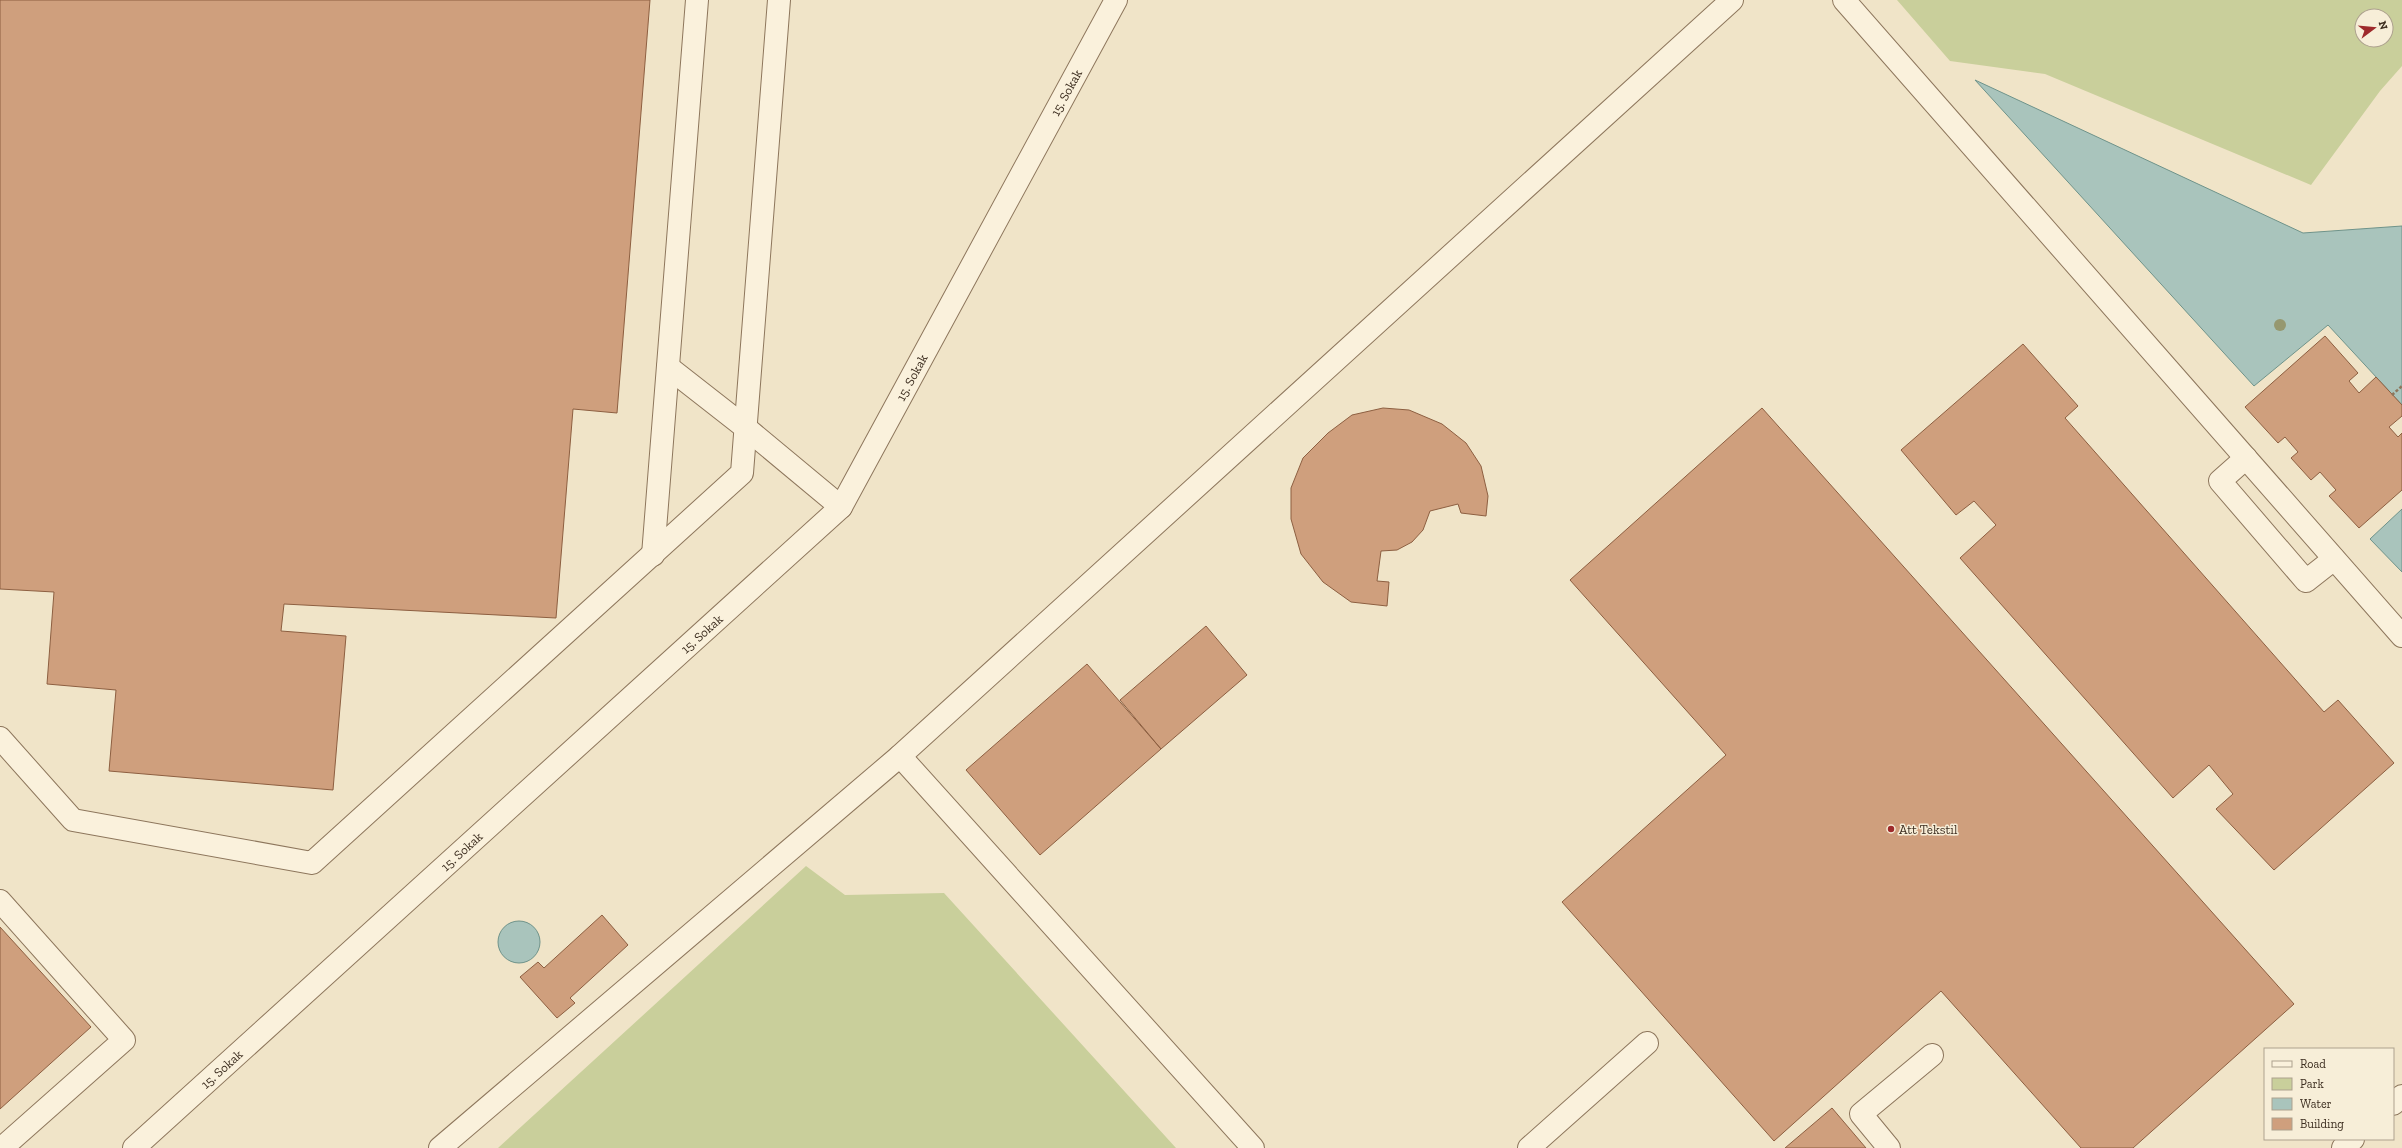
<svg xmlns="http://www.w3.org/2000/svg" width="2402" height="1148" font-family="'Zilla Slab',serif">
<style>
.green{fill:#c9cf9b;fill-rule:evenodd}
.water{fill:#a9c4bc;stroke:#6f938a}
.building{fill:#cf9f7d;stroke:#8d5f41}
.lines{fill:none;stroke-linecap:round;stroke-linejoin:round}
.minor-casing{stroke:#8d765c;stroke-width:24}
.path{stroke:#8d765c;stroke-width:2.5;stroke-dasharray:3 2;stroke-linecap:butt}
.minor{stroke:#faf1dc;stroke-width:22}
.tree{fill:#96986f}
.poi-dot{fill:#9e2a2b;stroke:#f7eed8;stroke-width:1.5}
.labels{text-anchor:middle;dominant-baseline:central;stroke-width:3;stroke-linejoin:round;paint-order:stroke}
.street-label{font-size:13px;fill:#3d2e20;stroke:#f7eed8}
.poi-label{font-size:13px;fill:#3d2e20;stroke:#f7eed8;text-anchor:start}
</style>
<rect width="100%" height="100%" fill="#f0e4c8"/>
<path class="green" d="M1897 0H2402V66L2380 91 2311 185 2045 74 1950 61ZM2362 16H2386V40H2362Z
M806 866 845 895 944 893 1176 1148H498Z"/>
<path class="water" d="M1975 80 2303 233 2402 226V405L2328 325 2254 386Z
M2402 509V572L2370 539Z
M498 942a21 21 0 1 1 42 0a21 21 0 1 1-42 0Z"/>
<path class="building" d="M0 0H650L617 413 573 409 556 618 284 604 281 631 346 636 333 790 109 771 116 690 47 684 54 592 0 589Z
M2325 336 2358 373 2349 381 2359 393 2376 377 2402 405V416L2389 427 2398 437 2402 433V490L2359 528 2329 496 2336 490 2320 472 2311 480 2291 458 2298 452 2285 437 2278 443 2245 407Z
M2023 344 2078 406 2065 418 2324 712 2338 700 2394 763 2274 870 2216 809 2233 794 2209 765 2173 798 1960 558 1996 525 1974 501 1956 515 1901 450Z
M1383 408 1409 410 1442 424 1466 443 1481 466 1488 496 1486 516 1461 513 1458 504 1430 511 1423 530 1412 542 1397 550 1381 551 1377 581 1389 582 1387 606 1351 602 1323 582 1301 554 1291 519V488L1303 458 1328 433 1352 415Z
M1762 408 2294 1004 2133 1148H2081L1941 991 1774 1141 1562 902 1726 755 1570 580Z
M1206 626 1247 675 1161 749 1120 700Z
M1087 664 1161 749 1040 855 966 770Z
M602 915 628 945 570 998 575 1003 557 1018 520 977 538 962 544 968Z
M0 927 91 1027 0 1109Z
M1832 1108 1866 1148H1785Z"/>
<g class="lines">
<defs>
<g id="minor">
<path d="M1844 0 2402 636"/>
<path d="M668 367 746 428 841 507"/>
<path d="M2246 458 2220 481 2306 581 2334 559"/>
<path d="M653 555 697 0"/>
<path d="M0 738 73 820 312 863 742 473 779 0"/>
<path d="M900 756 1253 1148"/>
<path d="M0 901 124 1040 2 1148"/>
<path d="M2393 1104 2402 1096"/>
<path id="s1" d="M134 1148 841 507 1116 0"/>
<path d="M440 1148 900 756 1732 0"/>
<path d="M1529 1148 1647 1043"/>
<path d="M1889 1148 1861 1114 1932 1055"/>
<path d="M2343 1148 2353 1139"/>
</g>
</defs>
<use href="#minor" class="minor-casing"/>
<path class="path" d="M2392 395 2402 386"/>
<use href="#minor" class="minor"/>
</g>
<circle class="tree" cx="2280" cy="325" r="6"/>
<circle class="poi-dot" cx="1891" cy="829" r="4"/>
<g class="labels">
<g class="street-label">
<text stroke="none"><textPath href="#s1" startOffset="1426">15. Sokak</textPath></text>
<text stroke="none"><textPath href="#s1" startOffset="1102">15. Sokak</textPath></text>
<text stroke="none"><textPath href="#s1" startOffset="766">15. Sokak</textPath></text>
<text stroke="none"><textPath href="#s1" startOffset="442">15. Sokak</textPath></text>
<text stroke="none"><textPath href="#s1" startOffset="118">15. Sokak</textPath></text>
</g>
<g class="poi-label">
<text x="1899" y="829">Att Tekstil</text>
</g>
</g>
<rect x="2264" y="1048" width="130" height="92" fill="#f7eed8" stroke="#ada18e"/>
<rect x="2272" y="1061" width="20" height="6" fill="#faf1dc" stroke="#ada18e"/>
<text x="2300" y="1068" font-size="12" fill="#3d2e20">Road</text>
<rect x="2272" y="1078" width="20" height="12" fill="#c9cf9b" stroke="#ada18e"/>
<text x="2300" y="1088" font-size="12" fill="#3d2e20">Park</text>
<rect x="2272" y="1098" width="20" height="12" fill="#a9c4bc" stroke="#ada18e"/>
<text x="2300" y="1108" font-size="12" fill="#3d2e20">Water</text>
<rect x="2272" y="1118" width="20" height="12" fill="#cf9f7d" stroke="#ada18e"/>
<text x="2300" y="1128" font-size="12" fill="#3d2e20">Building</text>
<g transform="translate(2374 28) rotate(74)"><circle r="19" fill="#f7eed8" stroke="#ada18e"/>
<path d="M0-3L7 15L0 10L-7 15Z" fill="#9e2a2b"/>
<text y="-6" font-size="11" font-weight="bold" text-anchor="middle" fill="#3d2e20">N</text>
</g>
</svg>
